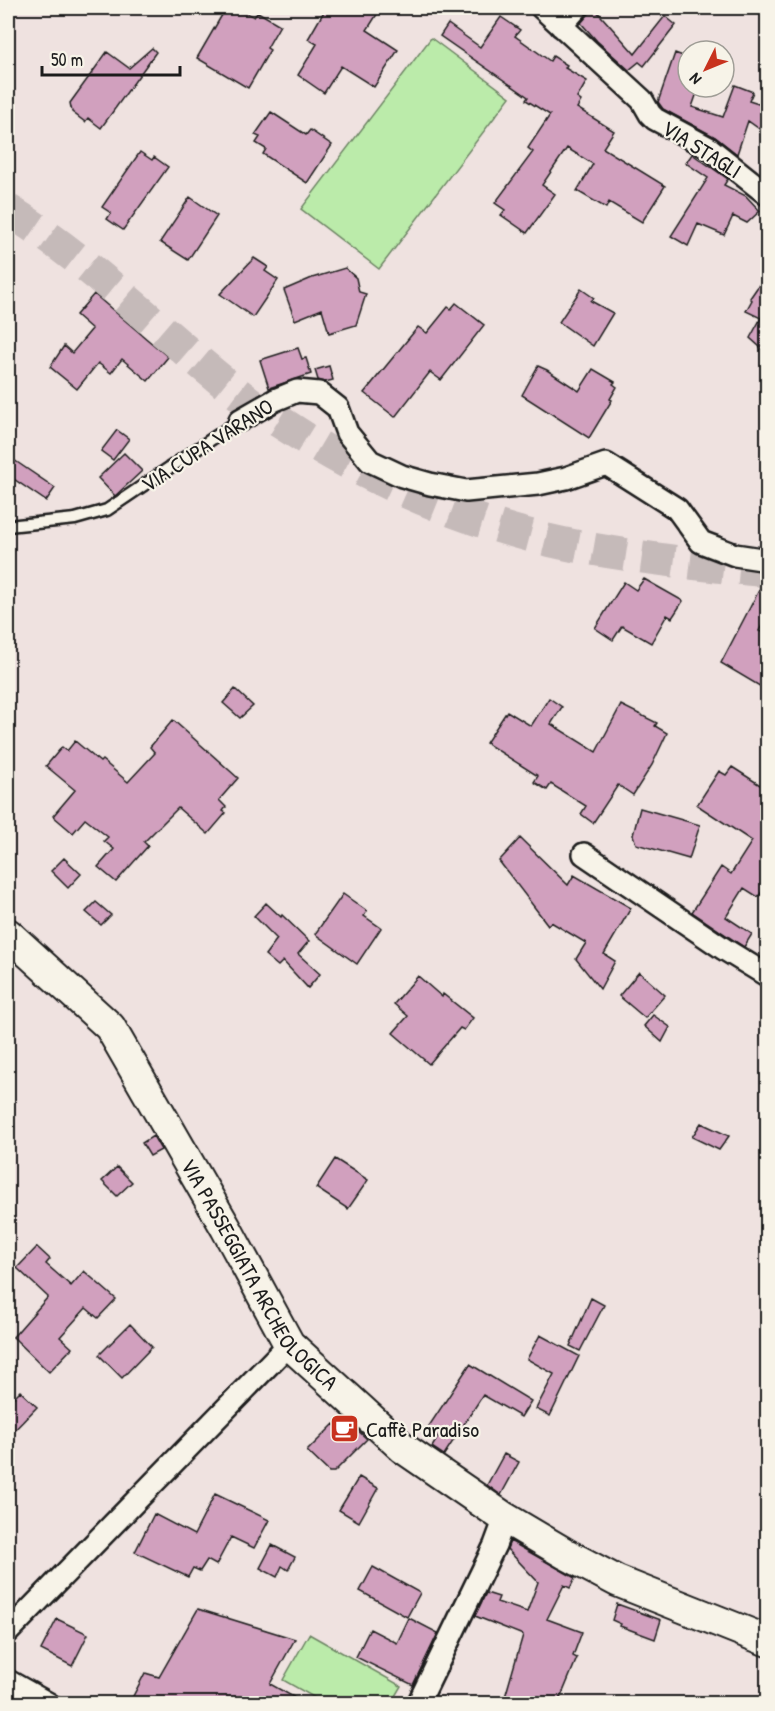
<svg xmlns="http://www.w3.org/2000/svg" width="775" height="1711" font-family="'Patrick Hand',sans-serif">
<style>
.green{fill:#bbebaa;stroke:#6c8463;stroke-width:1.5}
.building{fill:#d1a0be;stroke:#1c1c1c;stroke-width:1.5}
.lines{fill:none;stroke-linecap:round;stroke-linejoin:round}
.highway-tunnel{stroke:#c5bab9;stroke-width:33;stroke-dasharray:33 16;stroke-linecap:butt}
.lane-casing{stroke:#1c1c1c;stroke-width:15}
.street-casing{stroke:#1c1c1c;stroke-width:26}
.secondary-casing{stroke:#1c1c1c;stroke-width:34}
.lane{stroke:#f7f3e8;stroke-width:10}
.street{stroke:#f7f3e8;stroke-width:21}
.secondary{stroke:#f7f3e8;stroke-width:30}
.labels{text-anchor:middle;dominant-baseline:central;stroke-width:4.5;stroke-linejoin:round;paint-order:stroke}
.street-label{font-size:22px;fill:#1c1c1c;stroke:#f7f3e8}
.poi-label{font-size:22px;fill:#1c1c1c;stroke:#f7f3e8;text-anchor:start}
</style>
<rect width="100%" height="100%" fill="#efe2e0"/>
<filter id="ink" filterUnits="userSpaceOnUse"><feTurbulence type="fractalNoise" baseFrequency=".0167" numOctaves="2"/><feDisplacementMap in="SourceGraphic" scale="12" xChannelSelector="R" yChannelSelector="G"/><feConvolveMatrix kernelMatrix="1 2 1 2 8 2 1 2 1" color-interpolation-filters="sRGB"/></filter>
<g filter="url(#ink)">
<path class="green" d="M431 38 510 97 379 269 301 209Z
M309 1634 401 1686 391 1703H324L283 1680Z"/>
<path class="building" d="M226 8H238L254 17 258 12 280 25 267 48 270 50 248 88 197 58Z
M326 8H381L367 30 398 50 374 87 341 66 324 93 298 75 317 44 308 39Z
M594 8 635 54 665 16 676 25 644 66 639 62 629 70 597 41 581 23Z
M501 17 520 30 515 36 550 61 553 56 567 65 565 68 587 81 577 98 581 101 577 108 614 131 603 148 665 186 642 222 609 202 606 208 577 191 593 164 567 148 542 185 555 194 527 233 501 215 505 210 495 203 533 152 528 148 550 115 526 100 528 97 440 36 448 24 480 47Z
M152 48 156 52 101 128 88 118 85 122 72 112 70 103 107 52 129 68Z
M675 53 688 58V87H699L692 107 723 117 735 85 753 92 749 101 768 107V135L748 121 737 154 715 137 663 109 658 102Z
M271 112 306 135 310 130 332 145 307 183 263 154 266 149 256 143 260 137 255 135Z
M140 152 152 160 154 157 168 167 123 230 107 219 111 213 102 207Z
M692 154 728 179 724 185 746 196 760 211 747 223 733 216 724 235 698 224 688 246 671 236 708 178 686 163Z
M190 197 217 216 188 260 160 242Z
M254 258 268 267 265 271 278 280 253 317 220 294Z
M345 268 356 278 359 292 366 294 356 325 329 333 322 309 295 320 284 290 312 278Z
M768 272V354L750 338 761 318 746 311 752 300 750 298Z
M581 289 594 298 591 301 613 313 593 346 559 322Z
M94 294 168 357 148 381 122 359 111 373 98 363 77 389 50 367 64 346 72 353 92 329 76 315Z
M456 303 484 325 441 380 430 372 395 417 364 393 418 327 427 333 448 307 451 309Z
M298 348 302 359 306 358 311 374 269 388 260 360Z
M329 366 333 380 325 382 318 380 315 370Z
M538 366 547 370 579 391 593 369 615 382 613 384 617 387 610 399 612 400 589 438 522 395Z
M117 430 129 439 113 460 101 451Z
M124 453 142 471 115 496 98 478Z
M8 456 55 488 46 501 8 475Z
M768 573V615L759 631 768 635V691L721 663Z
M644 579 683 601 672 618 667 615 651 643 622 626 613 640 595 628 624 582 636 590Z
M235 689 253 706 240 718 223 703Z
M549 698 562 707 551 724 596 752 621 705 657 723 655 726 667 733 652 765 633 795 618 785 593 823 581 814 586 806 551 784 547 790 534 782 538 776 486 743 507 711 531 726Z
M173 720 238 778 219 800 226 807 223 811 226 813 208 834 178 808 144 842 148 846 116 882 98 867 114 849 104 841 108 837 85 819 73 833 53 816 75 790 46 766 62 747 67 751 75 741 100 762 102 760 128 782 155 753 150 747Z
M732 767 768 790V884L758 897 744 888 726 917 752 934 744 947 692 912 721 867 731 874 752 841 697 805 719 771 726 775Z
M640 808 700 825 689 859 636 844 633 835Z
M520 838 568 885 574 875 631 908 604 954 615 961 600 989 576 959 586 943 551 922 548 925 499 861Z
M64 858 81 874 68 888 51 871Z
M343 894 367 911 364 916 381 928 357 964 315 934Z
M96 902 111 915 101 925 86 912Z
M266 903 281 917 282 915 309 941 298 954 320 974 308 988 283 961 278 966 265 955 277 939 254 916Z
M639 972 665 995 645 1018 619 996Z
M418 976 442 997 443 994 473 1018 464 1030 460 1028 429 1064 393 1033 408 1016 394 1004Z
M653 1015 670 1027 662 1042 644 1026Z
M701 1123 729 1136 719 1150 692 1137Z
M153 1136 161 1150 150 1156 142 1143Z
M335 1159 368 1180 348 1209 316 1188Z
M117 1167 132 1182 117 1196 102 1181Z
M37 1247 50 1259 46 1264 71 1286 84 1271 116 1299 98 1318 86 1308 60 1337 72 1348 49 1372 13 1337 48 1297 17 1268Z
M591 1298 604 1305 580 1351 570 1346Z
M130 1324 152 1347 122 1378 99 1355Z
M540 1335 579 1356 550 1416 536 1409 554 1374 527 1359Z
M470 1364 531 1401 521 1417 483 1395 444 1455 432 1447 438 1437 427 1429Z
M20 1391 37 1407 8 1437V1403Z
M334 1424 346 1436 354 1427 367 1439 334 1472H329L307 1451Z
M504 1454 519 1462 501 1495 487 1485Z
M359 1477 378 1488 359 1522 339 1510Z
M215 1494 269 1520 254 1548 231 1537 216 1565 207 1560 200 1571 193 1568 188 1577 135 1552 154 1514 194 1535Z
M510 1541 575 1578 570 1588 564 1585 547 1619 582 1632 573 1656 577 1658 558 1704H503L523 1635 475 1616 486 1593 499 1597 497 1602 527 1612 538 1582 507 1549Z
M272 1545 295 1557 288 1570 282 1566 277 1577 260 1568Z
M373 1567 420 1593 407 1617 360 1591Z
M617 1604 661 1620 655 1639 620 1626 621 1624 612 1620Z
M198 1609 295 1639 270 1684 306 1704H129L145 1673 159 1677Z
M409 1618 438 1633 413 1685 356 1657 370 1629 397 1643Z
M57 1619 88 1634 72 1666 41 1650Z"/>
<g class="lines">
<path class="highway-tunnel" d="M8 210C94 263 165 338 245 399 259 410 276 419 291 429 380 487 486 531 592 549 650 559 709 566 768 571"/>
<defs>
<path id="lane" d="M8 526 75 519 107 510 240 420"/>
<path id="street" d="M542 8 642 100 650 114 655 119 709 148 768 195
M561 26 577 8
M240 420 275 400 297 391 319 393 338 408 347 433 370 461 402 476 430 484 466 491 538 484 566 478 606 464 677 509 701 542 735 555 768 560
M584 854 724 949 768 976
M8 1632 289 1344
M8 1681 49 1704
M418 1704 495 1545 505 1518"/>
<g id="secondary">
<path id="s1" d="M8 934 110 1027 226 1228 289 1344 403 1448 505 1518 566 1554 617 1581 768 1641"/>
</g>
</defs>
<use href="#lane" class="lane-casing"/>
<use href="#street" class="street-casing"/>
<use href="#secondary" class="secondary-casing"/>
<use href="#lane" class="lane"/>
<use href="#street" class="street"/>
<use href="#secondary" class="secondary"/>
</g>
</g>
<defs>
<symbol id="cafe-square" viewBox="-11 -11 22 22"><rect x="-9" y="-9" width="18" height="18" rx="4" fill="#c8321e" stroke="#f7f3e8"/><path d="M-5.5-4.5H6V0H3Q3 3.5 0 3.5H-2.5Q-5.5 3.5-5.5 0ZM3-3.2v2h1.7v-2ZM-6 4.5H4V6H-6Z" fill="#fff"/></symbol>
</defs>
<g fill-rule="evenodd">
<use href="#cafe-square" x="328" y="1412" width="33" height="33"/>
</g>
<g class="labels">
<g class="street-label">
<text transform="translate(702 149) rotate(32)">VIA STAGLI</text>
<text transform="translate(207 445) rotate(-33)">VIA CUPA VARANO</text>
<text stroke="none"><textPath href="#s1" startOffset="428">VIA PASSEGGIATA ARCHEOLOGICA</textPath></text>
</g>
<g class="poi-label">
<text x="366" y="1429">Caffè Paradiso</text>
</g>
</g>
<rect width="775" height="1711" fill="none" stroke="#f7f3e8" stroke-width="30"/>
<rect x="15" y="15" width="745" height="1681" fill="none" stroke="#1c1c1c" stroke-width="2" filter="url(#ink)"/>
<g transform="translate(706 69) rotate(227)"><circle r="28" fill="#f7f3e8" stroke="#9f9d96" stroke-width="1.5"/>
<path d="M0-4.5L10 22L0 15L-10 22Z" fill="#c8321e"/>
<text y="-9" font-size="16" font-weight="bold" text-anchor="middle" fill="#1c1c1c">N</text>
</g>
<path d="M42 66v9h138v-9" fill="none" stroke="#1c1c1c" stroke-width="3"/>
<text x="51" y="66" font-size="18" fill="#1c1c1c" stroke="#f7f3e8" stroke-width="4.5" paint-order="stroke">50 m</text>
</svg>
